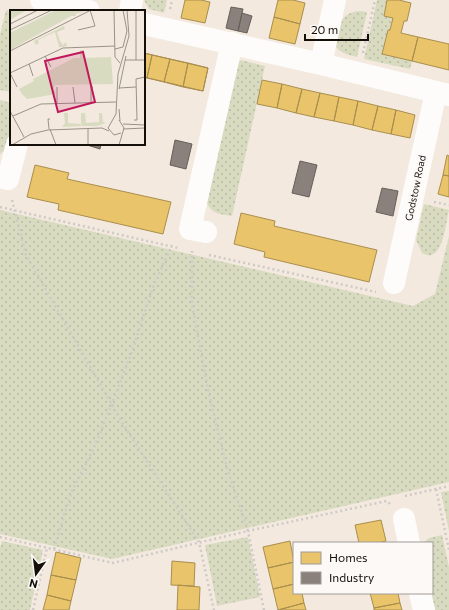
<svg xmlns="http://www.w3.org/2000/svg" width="449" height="610" font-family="Commissioner,sans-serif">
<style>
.grass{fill:url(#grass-dots)}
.homes{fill:#e9c46a;stroke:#a98e4d}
.industry{fill:#8a817c;stroke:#675f5a}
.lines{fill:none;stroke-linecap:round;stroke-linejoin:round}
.path{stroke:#cdcac7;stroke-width:2.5;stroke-dasharray:2 3;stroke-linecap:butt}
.street{stroke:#fdfcfa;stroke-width:22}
.labels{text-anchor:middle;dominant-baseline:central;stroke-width:4;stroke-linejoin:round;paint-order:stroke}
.street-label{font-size:10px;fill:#140f09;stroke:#fdf9f6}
.inset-road{fill:none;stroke:#9a9289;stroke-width:1}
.view{fill:#c2185b;fill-opacity:0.15;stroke:#c2185b;stroke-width:2}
.inset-edge{fill:none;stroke:#140f09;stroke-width:2}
</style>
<defs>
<pattern id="grass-dots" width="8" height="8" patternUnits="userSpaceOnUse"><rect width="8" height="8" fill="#d8dbc0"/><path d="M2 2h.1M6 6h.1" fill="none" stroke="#b8bba4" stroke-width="1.8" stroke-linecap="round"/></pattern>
</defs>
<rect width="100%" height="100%" fill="#f3e9df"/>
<path class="grass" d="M144 0H167L164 13 149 9Z
M377 0H387L384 16 393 18 390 30H388L382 54 412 61 410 69 364 59Z
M6 10 11 11V92L0 90V35Z
M359 11 367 12 357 57C349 55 342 54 336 47 337 30 339 13 359 11Z
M241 60 265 66 232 216C220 214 212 214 207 203L236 64Z
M0 100 11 103C11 120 16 143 0 154Z
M424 204 449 210C446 221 444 252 431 255 428 256 425 254 422 253L416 240Z
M0 210 413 306 435 294 449 236V482L112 559 0 534Z
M449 491V531L441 492Z
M442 535 449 567V610H432L428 593H432V543H423L429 538Z
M248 537 260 597 217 606 205 545Z
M2 541 43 550 30 610H0V548Z"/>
<path class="homes" d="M185 0H201L210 2 205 23 181 18Z
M278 0H293L305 3 300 24 274 17Z
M387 0H399L411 3 407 21H404L401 33 418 37 412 61 382 54 388 30H390L393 18 384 16Z
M274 17 300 24 295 44 269 38Z
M418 37 449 44V70L412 61Z
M144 53 208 68 203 91 144 77Z
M144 53 152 55 147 78 144 77Z
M152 55 170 59 164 82 147 78Z
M170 59 188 63 183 87 164 82Z
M188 63 208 68 203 91 183 87Z
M262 80 282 84 277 108 257 104Z
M282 84 302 89 296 113 277 108Z
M302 89 320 93 314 117 296 113Z
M320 93 339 97 334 121 314 117Z
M339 97 358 101 353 125 334 121Z
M358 101 378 106 372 130 353 125Z
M378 106 396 110 391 134 372 130Z
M396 110 415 115 410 138 391 134Z
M447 155 449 156V176L443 175Z
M35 165 69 173 67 179 171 202 163 234 58 210 59 204 27 197Z
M443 175 449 176V197L438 194Z
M241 213 275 221 274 226 377 250 369 282 264 257 265 252 234 244Z
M381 520 386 541 378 543H359L355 525Z
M290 541 294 562 268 568 263 547Z
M56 552 81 558 76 580 51 575Z
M172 561 195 563 194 586 171 585Z
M294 562V584L273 589 268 568Z
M51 575 76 580 71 601 47 595Z
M294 584V593H302L304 603 278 610 273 589Z
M178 585 200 587 199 610H177Z
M370 593H398L400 603 374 608Z
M47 595 71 601 69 610H43Z
M304 603 306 610H278Z
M400 603 402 610H374V608Z"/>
<path class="industry" d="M231 7 243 9 238 31 226 28Z
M242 13 252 16 247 33 238 31Z
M175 140 192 144 186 169 170 165Z
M84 144H101L100 149Z
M300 161 317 165 309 197 292 193Z
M382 188 398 191 393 216 376 212Z"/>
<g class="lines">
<path class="path" d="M170 9 172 0
M363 53 375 0
M12 200 26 255 123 424 199 542 214 610
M434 202 449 205
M0 207 178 248
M209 255 376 292
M436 489 449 550
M405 496 449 486
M0 537 113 563 248 531 227 468 209 394 192 305V251
M54 549 71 493 93 450 112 404 131 354 153 287 172 245
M33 610 47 548
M264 610 248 531 387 501 390 504"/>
<path class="street" d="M41 0 89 11
M130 11 132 0
M144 24 321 64 449 95
M321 64 335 0
M0 177 8 179 17 144
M206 232 190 229 232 43
M394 283 436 92
M404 519 409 543
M420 593 424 610"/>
</g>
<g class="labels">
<g class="street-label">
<text transform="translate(415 188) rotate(-78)">Godstow Road</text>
</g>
</g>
<g transform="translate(10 10)">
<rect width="135" height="135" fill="#f3e9df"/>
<path d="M0 0H17L0 10ZM46 0H78L65 4 66 6H61L0 40V23ZM54 16 55 19 47 22 50 31 53 35 56 32 57 36 52 37 51 32 52 37H49L45 22 28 30 29 33 26 35 24 31ZM70 40H74V48L101 47 103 74 45 75 43 81 45 80 46 84 17 89 13 85 9 79 24 71 23 69 64 48H70ZM54 103H58V113H71V103H75L76 113 89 112V103H92L93 112 96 113 87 116H72L71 113 58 114H71V116L52 117 55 113Z" fill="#d8dbc0"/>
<path class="inset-road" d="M104 0 105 47 110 53M126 0V50M0 14 28 0M0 20 42 0M68 20 85 16 80 0M105 39 113 37 117 21 113 0M0 41 81 0M35 46 41 57M115 50H135M19 54 23 66M0 63 53 38 105 36M0 63 7 77M47 77V94M63 77 65 93M109 78 126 77M109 79 116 46M81 93V77H83M109 99 110 111M0 101 14 127M3 106 31 94 106 92M109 110 114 118 109 135M124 110H127L126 69 135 67M113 114 135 115M39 119 38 109H40M40 119 46 135M113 119 135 118M111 123 104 125 98 118 106 104 108 64 119 26 117 0M2 135 21 124 38 120 92 118 99 121M78 135V118"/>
<path class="view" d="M73 42 85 92 48 102 35 51Z"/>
<rect width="135" height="135" class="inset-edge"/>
</g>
<rect x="293" y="542" width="140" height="52" fill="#fdf9f6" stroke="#a09b97"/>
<rect x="301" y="552" width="20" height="12" fill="#e9c46a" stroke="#a09b97"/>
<text x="329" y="562" font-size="12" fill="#140f09">Homes</text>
<rect x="301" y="572" width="20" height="12" fill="#8a817c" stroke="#a09b97"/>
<text x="329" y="582" font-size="12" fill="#140f09">Industry</text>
<g transform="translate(36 574) rotate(194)" stroke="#fdf9f6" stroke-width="3" paint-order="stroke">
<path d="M0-3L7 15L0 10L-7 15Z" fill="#140f09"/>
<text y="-6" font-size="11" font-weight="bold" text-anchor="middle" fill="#140f09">N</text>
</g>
<path d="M305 34v6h63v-6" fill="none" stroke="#140f09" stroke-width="2"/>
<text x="311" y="34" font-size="12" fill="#140f09" stroke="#fdf9f6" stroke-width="3" paint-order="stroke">20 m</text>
</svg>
